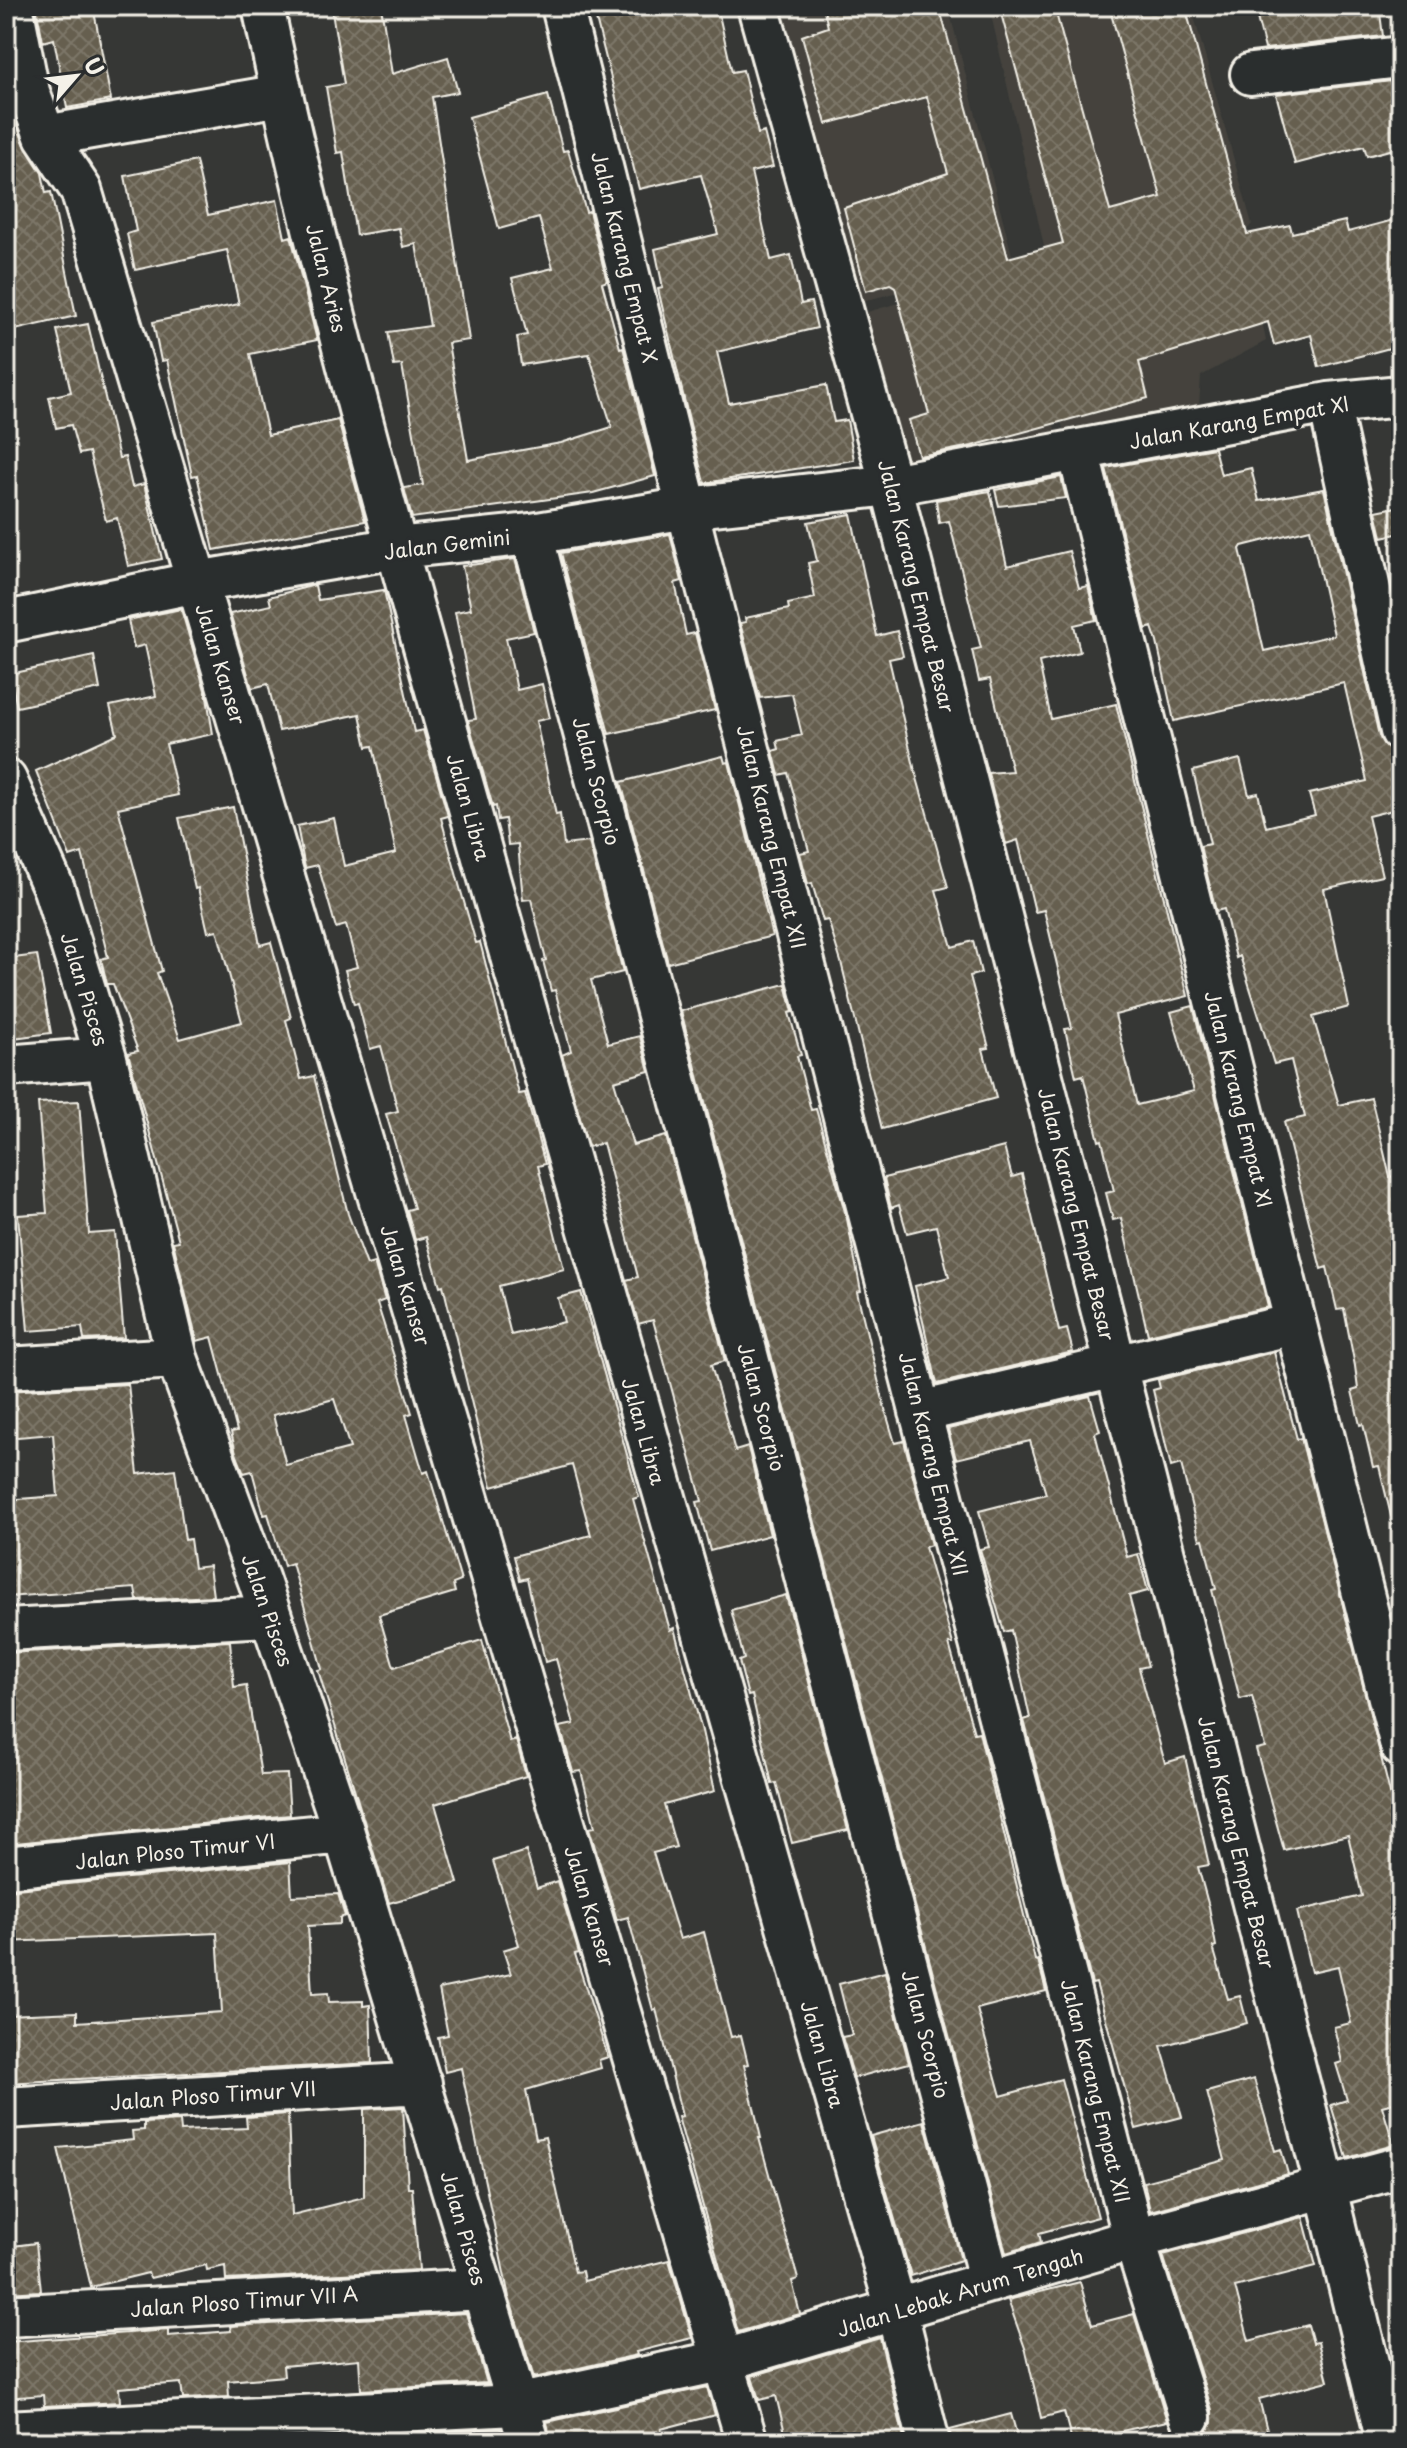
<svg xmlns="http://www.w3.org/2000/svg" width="1407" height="2448" font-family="'Playpen Sans',sans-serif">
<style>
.built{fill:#44433d}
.building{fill:url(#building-cross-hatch);stroke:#f4f1e8;stroke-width:2;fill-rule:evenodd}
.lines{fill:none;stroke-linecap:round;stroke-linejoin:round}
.minor-casing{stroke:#f4f1e8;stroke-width:46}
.minor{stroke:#2a2d2e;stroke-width:40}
.labels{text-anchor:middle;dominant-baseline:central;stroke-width:7;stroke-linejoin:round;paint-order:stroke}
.street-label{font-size:20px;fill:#f4f1e8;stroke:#2a2d2e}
</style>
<defs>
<pattern id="building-cross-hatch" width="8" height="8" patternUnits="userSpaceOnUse" patternTransform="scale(2)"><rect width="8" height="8" fill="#665f4f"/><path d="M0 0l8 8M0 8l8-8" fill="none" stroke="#7c7668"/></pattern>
</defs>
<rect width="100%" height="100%" fill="#363735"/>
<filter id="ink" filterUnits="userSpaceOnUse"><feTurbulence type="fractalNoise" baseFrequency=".0125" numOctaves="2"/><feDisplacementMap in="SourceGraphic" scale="16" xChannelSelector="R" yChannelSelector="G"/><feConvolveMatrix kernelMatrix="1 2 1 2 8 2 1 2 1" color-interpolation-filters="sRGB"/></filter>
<g filter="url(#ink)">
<path class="built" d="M788 6H948L1014 263 859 302 778 8Z
M989 6H1191L1252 224 1245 232 1266 341 1201 376 1199 406 1066 438 1048 378 1071 364Z
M1018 269 1056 434 909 470 867 312Z"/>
<path class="building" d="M36 6H93L111 100 67 108 54 39 43 42Z
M331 6H381L392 74 448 57 458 92 432 97 469 340 448 343 468 460 561 443 612 427 589 354 521 365 517 337 527 335 512 278 553 268 539 218 499 229 469 117 548 95 563 151 568 150 586 212 589 211 607 281 602 283 620 348 623 347 655 476 593 493 412 518 404 488 423 485 402 365 394 366 388 332 430 326 416 244 403 247 399 228 356 235 343 152 337 153 326 87 344 84Z
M634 6H717L732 72 743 70 758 134 764 132 773 167 751 172 771 260 791 255 801 304 811 302 817 328 717 352 729 403 826 385 834 422 847 420 854 460 704 483 658 289 663 288 655 249 718 234 701 175 639 189 595 15Z
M823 6H939L1008 258 1063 243 999 6H1054L1110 211 1161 197 1109 6H1185L1247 234 1290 225 1292 233 1345 221 1348 232 1401 218V345L1319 367 1311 335 1274 345 1268 322 1139 362 1148 398 972 446 919 456 909 420 929 414 895 287 890 284 866 291 844 208 948 173 927 97 826 124 802 36 828 27Z
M1271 6H1379L1383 36 1265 49 1255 10Z
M1401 80V147L1367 156 1364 146 1295 164 1276 94Z
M16 123 26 148 42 173 46 193 51 192 76 316 6 332V125Z
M196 161 208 215 277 200 285 238 291 236 317 340 250 354 268 435 338 420 365 521 214 550 197 475 192 476 167 360 161 361 153 322 239 304 227 250 135 270 127 234 136 231 125 176Z
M88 324 119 458 125 457 132 487 144 484 162 559 128 566 117 518 106 521 89 452 79 454 71 425 56 428 49 397 71 392 57 330Z
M1214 448 1221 475 1251 468 1259 501 1324 489 1379 736 1392 752 1401 790V808L1368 816 1382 876 1324 889 1349 1007 1313 1017 1339 1105 1371 1098 1390 1177 1401 1174V1515L1391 1516 1379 1466 1373 1467 1363 1424 1360 1425 1352 1391 1358 1389 1355 1366 1344 1309 1337 1310 1327 1267 1321 1269 1291 1151 1284 1122 1305 1117 1291 1060 1274 1064 1240 956 1236 958 1224 909 1216 911 1200 846 1210 844 1193 771 1240 759 1249 795 1258 793 1266 827 1315 815 1309 794 1367 781 1344 683 1174 721 1157 642 1152 627 1146 629 1106 468ZM1310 529 1334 635 1264 651 1240 549 1242 546Z
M1061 477 1066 498 999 506 995 490Z
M990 491 1007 566 1069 551 1079 588 1088 586 1096 620 1074 625 1080 652 1039 662 1051 719 1116 704 1188 996 1115 1015 1137 1105 1194 1091 1171 1012 1193 1006 1268 1307 1148 1335 1121 1218 1113 1220 1106 1193 1114 1191 1102 1140 1099 1141 1083 1075 1076 1077 1065 1029 1072 1028 1044 910 1035 912 1018 840 1006 844 988 773 1012 771 990 679 979 681 972 650 981 648 949 521 939 523 936 500Z
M1401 506V533L1382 537 1376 511Z
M851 514 877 636 897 631 903 656 889 659 915 771 948 887 936 890 952 947 973 941 981 973 970 976 989 1048 983 1049 996 1098 882 1129 841 962 828 920 823 921 812 883 808 884 800 853 809 851 788 773 779 775 773 751 779 749 777 741 802 735 792 694 760 698 740 623 746 622 745 618 789 609 788 604 815 598 808 563 817 561 808 522Z
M670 534 682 581 675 583 686 635 695 633 715 710 609 734 561 553Z
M515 559 534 632 506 638 517 690 542 684 550 718 536 721 556 815 560 814 564 845 589 842 623 972 591 980 608 1044 640 1036 649 1071 614 1081 633 1145 666 1136 725 1361 711 1365 735 1451 748 1447 770 1535 710 1551 697 1502 702 1501 653 1320 638 1324 626 1280 638 1277 603 1143 588 1147 562 1055 571 1051 555 990 551 991 543 961 546 960 531 899 523 900 518 844 508 845 505 819 498 820 496 806 493 807 468 720 476 719 455 612 471 609 462 566Z
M315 585 318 600 384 590 414 732 423 730 448 816 441 818 460 888 476 943 480 942 519 1094 525 1093 545 1164 538 1166 564 1269 499 1286 511 1335 564 1322 558 1298 581 1292 639 1497 633 1499 670 1630 674 1628 702 1731 715 1791 664 1805 676 1847 653 1853 680 1939 704 1932 731 2037 741 2035 748 2064 744 2065 761 2138H759L798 2279 792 2281 800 2314 738 2332 678 2117 682 2116 656 2009 653 2010 628 1917 617 1920 589 1828 595 1827 581 1771 573 1772 560 1727 574 1724 556 1659 545 1662 527 1578 520 1580 514 1556 591 1535 572 1465 492 1487 443 1285 440 1286 426 1237 415 1240 407 1210 414 1208 386 1114 398 1111 381 1046 370 1049 358 1003 354 1004 345 970 357 967 346 925 336 928 318 865 305 868 304 863 297 826 334 818 344 866 396 853 373 746 367 747 360 714 279 731 268 684 252 688 230 614 271 605 269 597Z
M181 609 207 697 213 734 166 744 178 795 118 808 162 971 157 973 180 1039 242 1022 217 930 208 932 198 888 195 889 179 818 233 807 260 945 271 942 291 1018 286 1020 301 1079 314 1076 348 1214 367 1265 374 1263 385 1300 377 1303 412 1413 406 1415 423 1473 428 1471 461 1581 453 1584 455 1592 379 1615 394 1667 482 1640 510 1742 516 1740 526 1776 435 1804 458 1883 389 1903 318 1670 322 1669 292 1563 284 1566 268 1514 264 1515 252 1471 244 1473 236 1453 231 1432 237 1431 212 1337 197 1341 173 1242 179 1241 128 1053 138 1051 113 984H107L101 959 108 957 82 853 70 857 36 771 117 734 110 706 156 696 145 645 134 648 128 620ZM334 1399 350 1448 286 1465 273 1415Z
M94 656 100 689 17 707 10 674Z
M723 756 725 763 729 762 772 936 668 963 621 782Z
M37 955 51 1033 6 1039V959Z
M786 984 793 1012 789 1013 801 1055 797 1056 811 1110 816 1109 847 1219 861 1291 857 1292 886 1413 895 1443 904 1441 931 1545 925 1547 953 1644H949L974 1733 979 1732 1035 1960 1038 1961 1046 1991 977 2009 1001 2096 1061 2079 1098 2217 1039 2233 1041 2242 1006 2253 681 1011Z
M79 1101 89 1234 115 1232 124 1338 84 1340 82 1327 28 1331 18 1215 47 1213 38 1103Z
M1004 1147 1012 1177 1022 1174 1059 1331 1067 1329 1073 1352 937 1384 915 1286 949 1277 936 1226 907 1233 899 1205 891 1208 884 1178Z
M1274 1352 1297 1439 1301 1438 1401 1837V2101L1382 2106 1394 2145 1347 2158 1331 2105 1347 2100 1336 2064 1342 2062 1334 2027 1351 2023 1338 1966 1311 1972 1297 1911 1362 1896 1348 1835 1284 1850 1256 1749 1265 1747 1252 1696 1240 1699 1212 1590 1216 1589 1203 1539 1200 1540 1181 1464 1171 1467 1153 1390 1160 1388 1158 1380Z
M128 1384 138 1474 175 1469 185 1540 190 1539 194 1568 209 1566 213 1596 137 1600 135 1588 6 1597V1500L58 1496 53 1434 6 1438V1391Z
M1090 1396 1100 1431 1095 1433 1127 1557 1138 1554 1148 1591 1129 1596 1148 1666 1139 1668 1165 1763 1185 1757 1209 1865 1198 1867 1209 1907 1216 1946 1213 1947 1228 1999 1240 1996 1247 2023 1161 2046 1182 2117 1136 2129 1096 1983 1092 1984 1024 1720 1030 1718 1011 1630 1004 1632 980 1549 989 1547 979 1511 1046 1494 1030 1441 956 1459 948 1429Z
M786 1595 848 1830 792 1843 776 1783 772 1784 752 1695 748 1696 739 1661 744 1659 731 1610Z
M230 1641 234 1687 246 1685 261 1775 287 1774 290 1815 6 1844V1653Z
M526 1851 537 1888 557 1881 579 1953 575 1954 608 2057 599 2060 601 2068 526 2090 536 2139 545 2137 575 2272 582 2271 584 2281 669 2260 692 2338 636 2352 637 2355 534 2378 509 2297 461 2068 445 2072 438 2037 448 2035 439 1989 511 1974 503 1950 519 1945 493 1861Z
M290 1862 292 1896 338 1894 345 1916 340 1918V1924L308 1926 312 1994 328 1993 329 2002 363 2001V2006L370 2005 372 2063 6 2083V2015L77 2012V2022L222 2012 217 1933 6 1942V1890Z
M885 1972 909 2063 854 2078 842 2037 852 2035 839 1984Z
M1254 2079 1275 2151 1281 2149 1288 2174 1150 2211 1144 2182 1225 2160 1207 2092Z
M403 2107 408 2188H412L419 2270 226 2280 225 2266 207 2270 206 2265 150 2278 148 2273 91 2287 58 2148 133 2140 132 2131 144 2130V2123L180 2121 181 2131 247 2128 246 2117 288 2114 292 2215 364 2197V2109Z
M924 2121 961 2260 911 2276 871 2136Z
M1303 2217 1316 2266 1235 2287 1249 2341 1308 2325 1313 2343 1318 2342 1328 2381 1259 2399 1270 2442H1206L1204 2435 1212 2423V2410L1163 2255Z
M36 2243 41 2291 6 2293V2247Z
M1080 2282 1092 2325 1134 2314 1167 2421 1072 2442 1064 2412 1041 2418 1026 2351 1008 2300Z
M466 2313 487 2383 361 2390 359 2359 283 2366 284 2376 228 2381 229 2397 183 2399 181 2383 119 2388 120 2402 44 2406 43 2395 6 2398V2342L168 2330V2336L231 2331 230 2326Z
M880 2338 905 2442H822L820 2433 787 2441 776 2396 759 2400 752 2376Z
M707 2387 715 2415 661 2429 663 2434 638 2442H551L547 2422Z
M1011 2414 1019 2442H951L950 2430Z
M501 2429 505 2442H367L366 2436Z"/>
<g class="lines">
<defs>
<path id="minor" d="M12 6 29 92 45 136 81 190 747 2442
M263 6C327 316 417 620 502 925 631 1388 764 1850 897 2312L929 2442
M562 6 697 548 1134 2239 1190 2417
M758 6 891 485 1326 2189 1387 2442
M1251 74 1401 57
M45 136 281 95
M1329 403 1401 731
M1078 451 1401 1746
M532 534 990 2282
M6 622 197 582 396 548 532 534 687 508 891 485 1329 403 1401 396
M6 780 54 889 106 1058 177 1358 259 1581 344 1833 529 2442
M6 1066 106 1058
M6 1368 177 1358
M920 1412 1294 1324
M6 1630 271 1616
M6 1867 344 1833
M6 2108 421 2083
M6 2316 482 2289
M6 2431 516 2405 725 2360 1134 2239 1401 2167"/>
</defs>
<use href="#minor" class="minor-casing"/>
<use href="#minor" class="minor"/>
</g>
</g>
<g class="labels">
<g class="street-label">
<text transform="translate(625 257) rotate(76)">Jalan Karang Empat X</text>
<text transform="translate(327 278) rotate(76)">Jalan Aries</text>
<text transform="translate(1239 422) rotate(-10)">Jalan Karang Empat XI</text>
<text transform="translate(447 544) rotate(-7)">Jalan Gemini</text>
<text transform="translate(917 586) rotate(76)">Jalan Karang Empat Besar</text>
<text transform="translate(221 664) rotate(73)">Jalan Kanser</text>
<text transform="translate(597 781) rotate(75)">Jalan Scorpio</text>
<text transform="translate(469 807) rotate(74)">Jalan Libra</text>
<text transform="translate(772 837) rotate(76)">Jalan Karang Empat XII</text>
<text transform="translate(85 989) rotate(73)">Jalan Pisces</text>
<text transform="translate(1239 1099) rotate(76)">Jalan Karang Empat XI</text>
<text transform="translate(1077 1214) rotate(76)">Jalan Karang Empat Besar</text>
<text transform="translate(406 1285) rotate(73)">Jalan Kanser</text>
<text transform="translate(762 1407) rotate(75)">Jalan Scorpio</text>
<text transform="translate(644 1431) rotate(74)">Jalan Libra</text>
<text transform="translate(934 1464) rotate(76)">Jalan Karang Empat XII</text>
<text transform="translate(268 1610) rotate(71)">Jalan Pisces</text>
<text transform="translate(1237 1842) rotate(76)">Jalan Karang Empat Besar</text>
<text transform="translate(175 1851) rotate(-6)">Jalan Ploso Timur VI</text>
<text transform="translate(590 1906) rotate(73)">Jalan Kanser</text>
<text transform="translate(926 2034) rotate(75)">Jalan Scorpio</text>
<text transform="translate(823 2054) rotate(74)">Jalan Libra</text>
<text transform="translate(1096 2091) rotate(76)">Jalan Karang Empat XII</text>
<text transform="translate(213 2095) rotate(-4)">Jalan Ploso Timur VII</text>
<text transform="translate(464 2228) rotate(74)">Jalan Pisces</text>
<text transform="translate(960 2292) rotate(-17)">Jalan Lebak Arum Tengah</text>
<text transform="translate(244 2301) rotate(-4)">Jalan Ploso Timur VII A</text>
</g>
</g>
<rect width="1407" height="2448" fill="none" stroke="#2a2d2e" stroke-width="32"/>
<rect x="16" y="16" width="1375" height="2416" fill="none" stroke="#f4f1e8" stroke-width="3" filter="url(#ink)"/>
<g transform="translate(76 76) rotate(62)" stroke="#2a2d2e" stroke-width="6" paint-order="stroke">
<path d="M0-6L14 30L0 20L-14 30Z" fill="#f4f1e8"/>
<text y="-12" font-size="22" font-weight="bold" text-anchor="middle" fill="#f4f1e8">U</text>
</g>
</svg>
